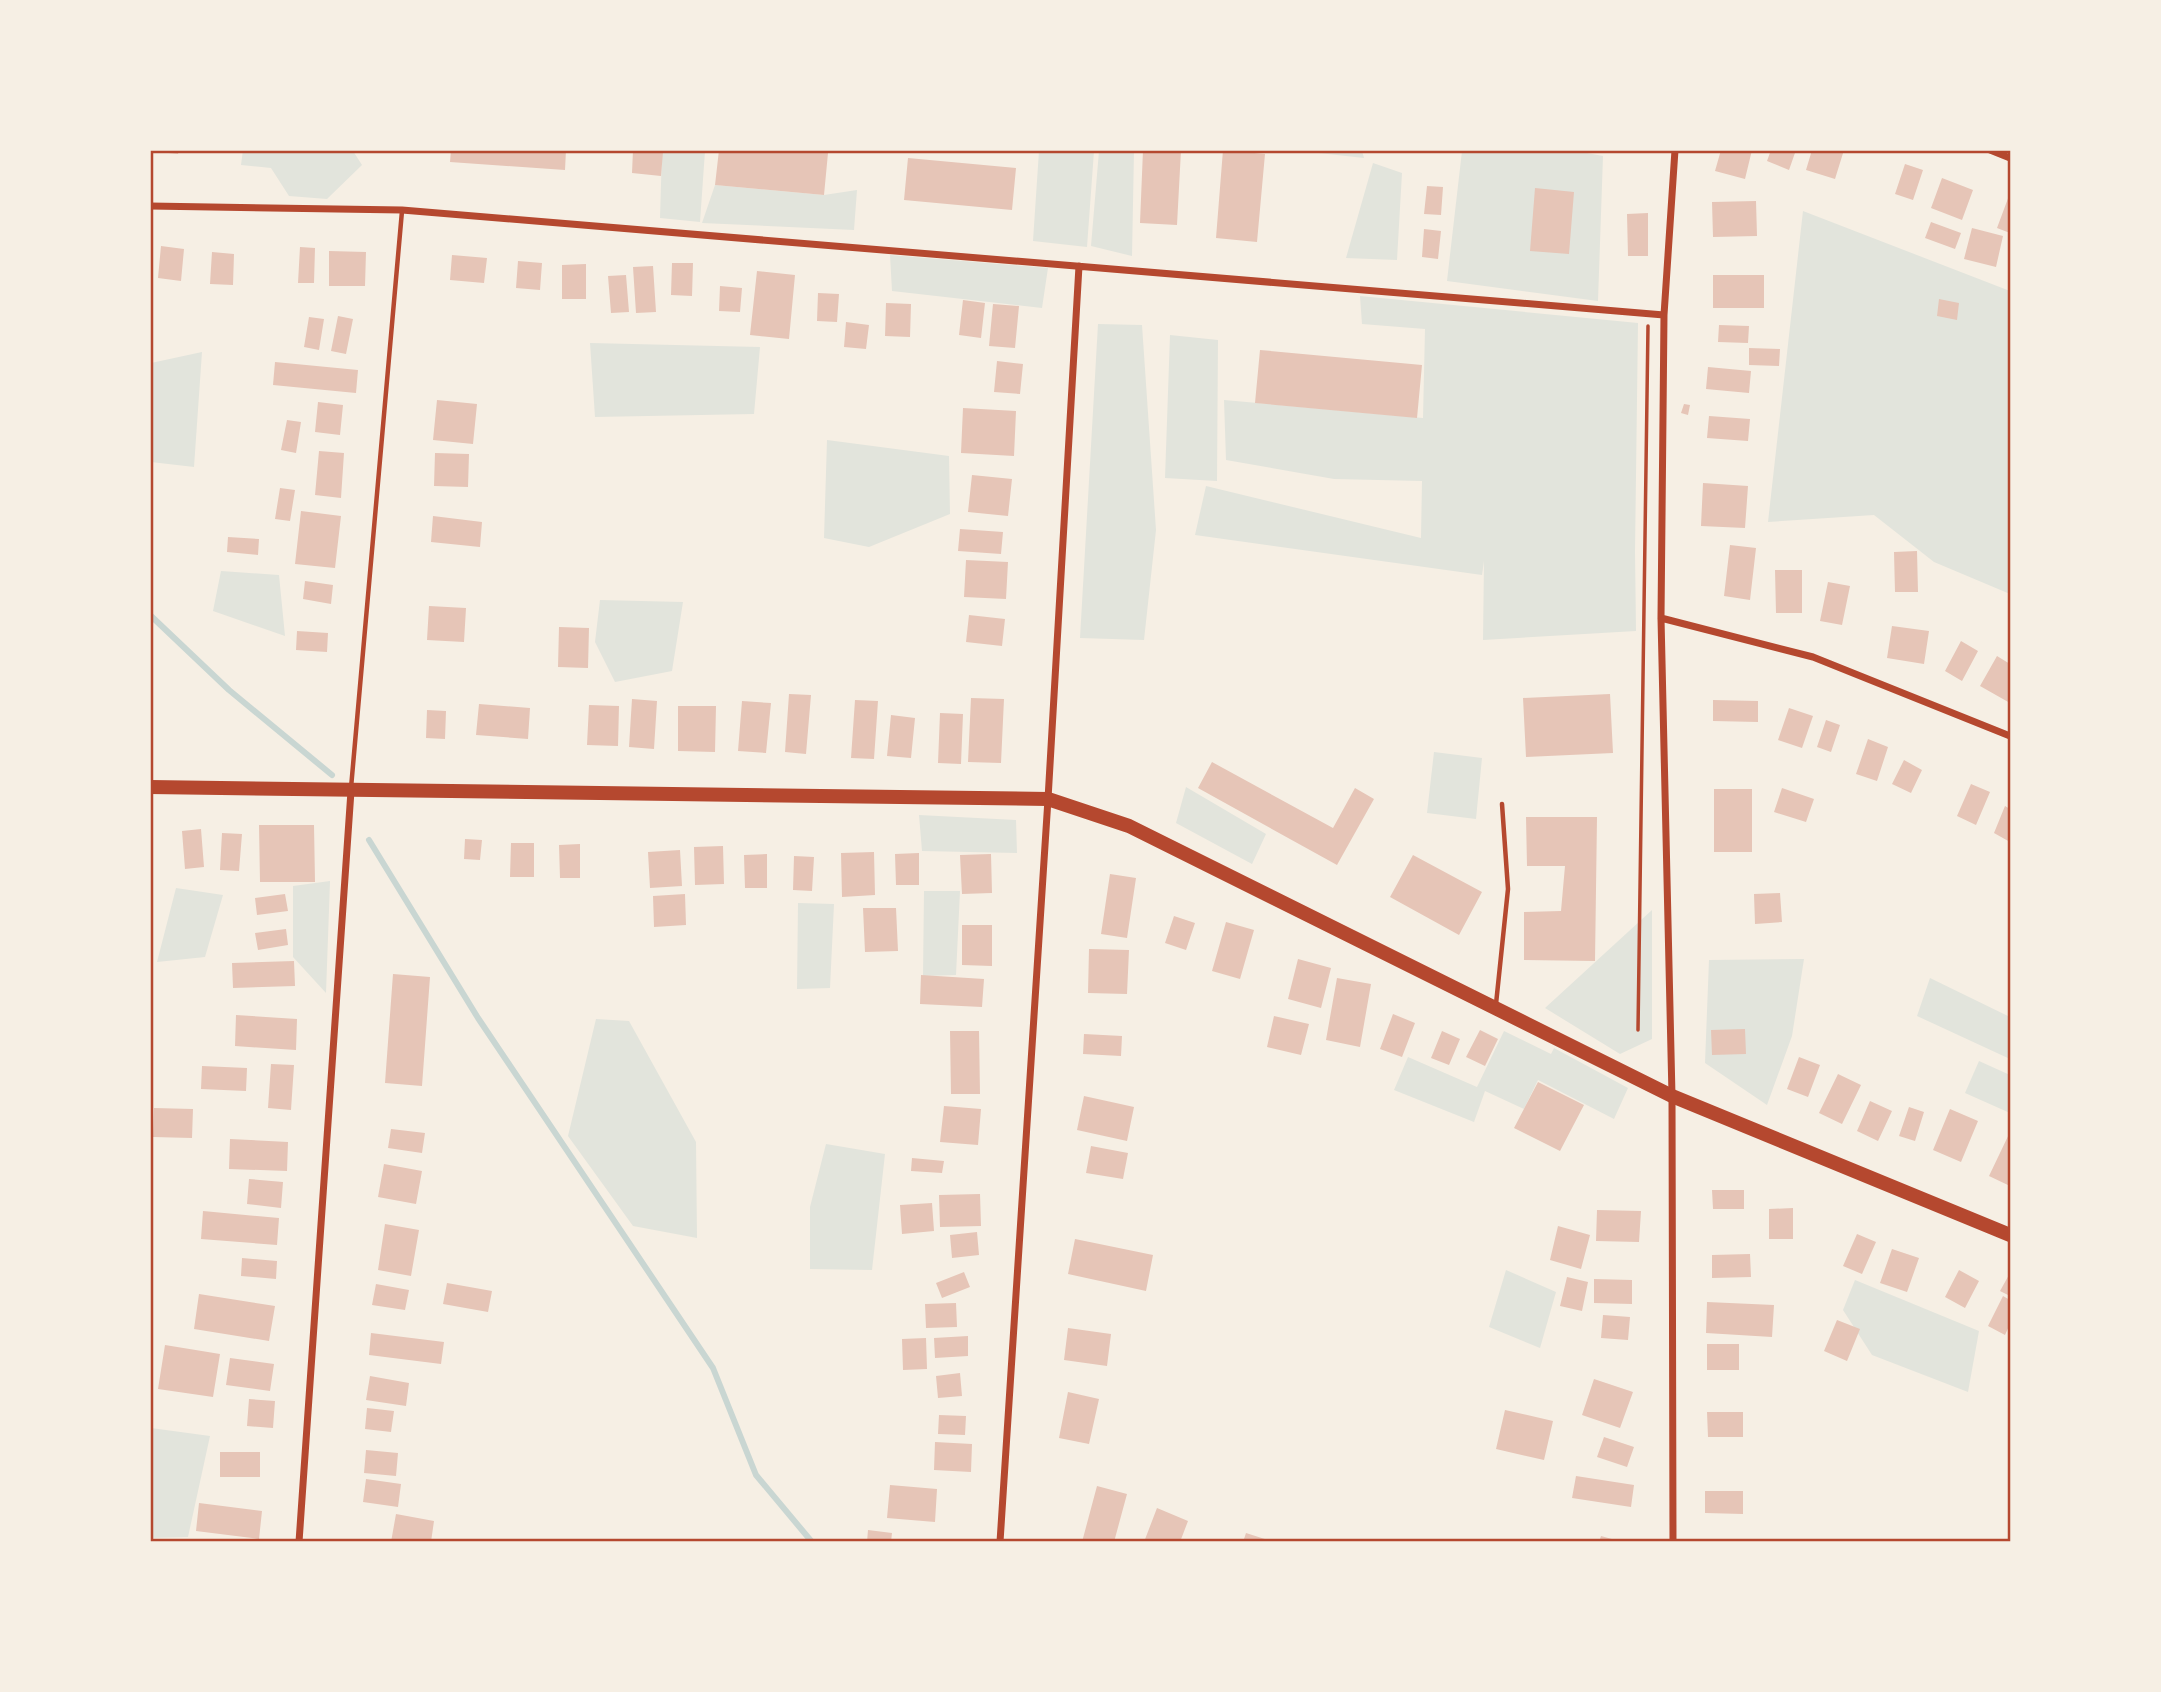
<svg xmlns="http://www.w3.org/2000/svg" width="2161" height="1692" font-family="Barlow,sans-serif">
<style>
.green{fill:#e2e4dc}
.lines{fill:none;stroke-linecap:round;stroke-linejoin:round}
.stream{stroke:#c9d6d2;stroke-width:6}
.building{fill:#e6c5b7}
.path{stroke:#b5482f;stroke-width:3.5}
.service{stroke:#b5482f;stroke-width:4.5}
.minor{stroke:#b5482f;stroke-width:7}
.primary{stroke:#b5482f;stroke-width:14}
.neatline{fill:none;stroke:#b5482f;stroke-width:2.5}
</style>
<rect width="100%" height="100%" fill="#f6efe4"/>
<path class="green" d="M243 150 353 151 362 165 327 199 289 196 271 168 241 165Z
M1571 150 1603 156 1598 301 1447 281 1462 151Z
M662 151H705L700 222 660 218Z
M1039 151H1094L1087 247 1033 241Z
M1099 151H1134L1132 256 1091 246Z
M1301 151H1362L1364 158Z
M1373 163 1402 173 1397 260 1346 258Z
M715 185 824 195 857 190 854 230 702 223Z
M1803 211 2010 291V594L1934 562 1874 515 1768 522Z
M890 255 1048 268 1042 308 892 291Z
M1360 296 1638 323 1635 552 1636 631 1483 640 1484 561 1482 575 1195 535 1206 486 1421 538 1422 481 1334 479 1226 460 1224 400 1423 418 1425 329 1362 324Z
M1098 324 1142 325 1156 530 1144 640 1080 638Z
M1170 335 1218 340 1217 481 1165 478Z
M590 343 760 347 754 414 595 417Z
M202 352 194 467 151 462V363Z
M827 440 949 456 950 514 869 547 824 538Z
M221 571 279 575 285 636 213 611Z
M600 600 683 602 672 671 615 682 595 642Z
M1434 752 1482 758 1476 819 1427 813Z
M1186 787 1266 834 1252 864 1176 823Z
M919 815 1016 820 1017 853 922 851Z
M330 881V882L326 993 293 957V886Z
M176 888 223 895 205 957 157 962Z
M924 891H960L956 975 923 976Z
M798 903 834 904 830 988 797 989Z
M1652 910V1039L1620 1054 1545 1008Z
M1804 959 1792 1036 1767 1105 1705 1063 1709 960Z
M1930 978 2010 1017V1059L1917 1016Z
M596 1019 629 1021 696 1142 697 1238 633 1226 568 1136Z
M1504 1031 1551 1054 1554 1048 1628 1088 1614 1119 1538 1080 1524 1109 1485 1091 1474 1122 1394 1090 1408 1057 1477 1087Z
M1979 1061 2010 1075V1113L1965 1093Z
M826 1144 885 1154 872 1270 810 1269V1207Z
M1506 1270 1556 1292 1540 1348 1489 1327Z
M1855 1280 1979 1331 1968 1392 1872 1355 1843 1310Z
M151 1428 210 1436 188 1537 151 1538Z"/>
<g class="lines">
<path class="stream" d="M150 615 229 690 332 775
M369 840 478 1018 713 1368 756 1475 812 1542"/>
</g>
<path class="building" d="M159 150H179L178 154 159 152Z
M451 150H566L565 170 450 162Z
M633 150 663 152 661 176 632 173Z
M719 150H798L828 153 824 195 715 185Z
M1143 150H1181L1177 225 1140 223Z
M1223 150 1265 154 1257 242 1216 238Z
M1721 150H1752L1745 179 1715 171Z
M1771 150H1796L1789 170 1767 161Z
M1812 150H1844L1835 179 1806 170Z
M908 158 1016 168 1012 210 904 200Z
M1905 164 1923 170 1913 200 1895 194Z
M1942 178 1973 190 1962 220 1931 208Z
M1427 186 1443 187 1441 215 1424 214Z
M1535 188 1574 192 1569 254 1530 251Z
M2010 193V233L1997 228Z
M1756 201 1757 236 1713 237 1712 202Z
M1648 213V256H1628L1627 214Z
M1931 222 1961 233 1955 249 1925 238Z
M1972 228 2003 236 1996 267 1964 259Z
M1424 229 1441 231 1438 259 1422 257Z
M161 246 184 249 181 281 158 278Z
M300 247 315 248 314 283H298Z
M329 251 366 252 365 286H329Z
M212 252 234 254 233 285 210 284Z
M452 255 487 258 484 283 450 280Z
M518 261 542 263 540 290 516 288Z
M672 263H693L692 296 671 295Z
M586 264V299H562V265Z
M653 266 656 312 636 313 633 267Z
M757 271 795 275 789 339 750 335Z
M626 275 629 312 611 313 608 276Z
M1713 275H1764V308H1713Z
M720 286 742 288 740 312 719 311Z
M818 293 839 294 837 322 817 321Z
M1939 299 1959 303 1957 320 1937 316Z
M963 300 985 303 981 338 959 335Z
M886 303 911 304 910 337 885 336Z
M993 304 1019 306 1015 348 989 346Z
M338 316 353 319 346 354 331 351Z
M309 317 324 319 319 350 304 347Z
M846 322 869 325 866 349 844 347Z
M1719 325 1749 326 1748 343 1718 342Z
M1749 348 1780 349 1779 366 1749 365Z
M1260 350 1422 365 1417 418 1255 403Z
M997 361 1023 364 1020 394 994 392Z
M275 362 358 370 356 393 273 385Z
M1708 367 1751 371 1749 393 1706 389Z
M437 400 477 404 473 444 433 440Z
M318 402 343 405 340 435 315 432Z
M1684 404 1690 405 1688 415 1681 413Z
M963 408 1016 411 1014 456 961 453Z
M1709 416 1750 419 1748 441 1707 438Z
M287 420 301 422 296 453 281 450Z
M319 451 344 453 341 498 315 495Z
M435 453 469 454 468 487 434 486Z
M972 475 1012 479 1008 516 968 512Z
M1703 483 1748 486 1745 528 1701 526Z
M280 488 295 490 290 521 275 519Z
M301 511 341 516 335 568 295 564Z
M433 516 482 522 480 547 431 542Z
M960 529 1003 532 1001 554 958 551Z
M228 537 259 539 258 555 227 552Z
M1730 545 1756 548 1750 600 1724 596Z
M1917 551 1918 592H1895L1894 552Z
M966 560 1008 562 1006 599 964 597Z
M1775 570H1802V613H1776Z
M305 581 333 585 331 604 303 599Z
M1828 582 1850 586 1842 625 1820 621Z
M429 606 466 608 464 642 427 640Z
M969 615 1005 619 1002 646 966 642Z
M1892 626 1929 631 1924 664 1887 658Z
M559 627 589 628 588 668 558 667Z
M297 631 328 633 327 652 296 650Z
M1961 641 1978 651 1962 681 1945 671Z
M1997 656 2010 664V703L1980 686Z
M789 694 811 695 806 754 785 752Z
M1610 694 1613 753 1526 757 1523 698Z
M971 698 1004 699 1001 763 968 762Z
M632 699 657 701 654 749 629 747Z
M855 700 878 701 874 759 851 758Z
M1713 700 1758 701V722L1713 721Z
M742 701 771 703 766 753 738 751Z
M479 704 530 708 528 739 476 735Z
M589 705 619 706 618 746 587 745Z
M678 706H716L715 752 678 751Z
M1789 708 1813 716 1802 748 1778 740Z
M427 710 446 711 445 739 426 738Z
M940 713 963 714 961 764 938 763Z
M891 715 915 718 911 758 887 756Z
M1826 720 1840 725 1831 752 1817 747Z
M1868 739 1888 747 1877 781 1856 774Z
M1904 760 1922 770 1911 793 1892 784Z
M1212 762 1333 828 1355 788 1374 799 1337 865 1198 788Z
M1971 784 1990 792 1976 825 1957 816Z
M1782 788 1814 799 1806 822 1774 812Z
M1714 789H1752V852H1714Z
M2005 806 2010 809V842L1994 833Z
M1526 817H1597L1595 961 1524 960V912L1561 911 1565 866H1527Z
M259 825H314L315 882H260Z
M201 829 204 867 185 869 182 831Z
M222 833 242 834 239 871 220 870Z
M465 839 482 840 480 860 464 859Z
M511 843H534V877H510Z
M580 844V878H560L559 845Z
M723 846 724 884 695 885 694 847Z
M680 850 682 886 650 888 648 852Z
M874 852 875 895 842 897 841 853Z
M919 853V885H896L895 854Z
M767 854V888H745L744 855Z
M991 854 992 893 962 894 960 855Z
M1413 855 1482 892 1459 935 1390 897Z
M794 856 814 857 812 891 793 890Z
M1110 874 1136 878 1127 938 1101 934Z
M1780 893 1782 922 1755 924 1754 894Z
M285 894 288 911 257 915 255 898Z
M685 894 686 925 654 927 653 896Z
M863 908H896L898 951 865 952Z
M1174 916 1195 923 1186 950 1165 943Z
M1226 922 1254 930 1240 979 1212 971Z
M962 925H992V966L962 965Z
M286 929 288 945 258 950 255 933Z
M1089 949 1129 950 1127 994 1088 993Z
M1298 959 1331 968 1321 1008 1288 999Z
M294 961 295 986 233 988 232 963Z
M393 974 430 977 422 1086 385 1083Z
M921 975 984 979 982 1007 920 1004Z
M1337 978 1371 984 1360 1047 1326 1040Z
M1393 1014 1415 1023 1402 1057 1380 1049Z
M236 1015 297 1019 296 1050 235 1046Z
M1274 1016 1309 1024 1301 1055 1267 1047Z
M1745 1029 1746 1054 1712 1055 1711 1030Z
M1480 1030 1498 1039 1485 1066 1466 1057Z
M950 1031H979L980 1094H951Z
M1442 1031 1460 1039 1449 1065 1431 1058Z
M1084 1034 1122 1036 1121 1056 1083 1054Z
M1799 1057 1820 1065 1808 1097 1787 1089Z
M271 1064 294 1065 291 1110 268 1108Z
M202 1066 247 1068 246 1091 201 1089Z
M1838 1074 1861 1085 1842 1124 1819 1113Z
M1538 1082 1584 1105 1560 1151 1514 1128Z
M1084 1096 1134 1107 1127 1141 1077 1130Z
M1870 1101 1892 1111 1878 1141 1857 1131Z
M944 1106 981 1109 978 1145 940 1142Z
M1909 1107 1924 1112 1915 1141 1899 1136Z
M154 1108 193 1109 192 1138 153 1137Z
M1950 1109 1978 1121 1961 1162 1933 1150Z
M391 1129 425 1133 422 1153 388 1148Z
M2010 1132V1186L1989 1176Z
M230 1139 288 1142 287 1171 229 1169Z
M1091 1146 1128 1153 1123 1179 1086 1173Z
M912 1158 944 1161 942 1173 911 1171Z
M384 1164 422 1171 416 1204 378 1197Z
M249 1179 283 1182 281 1208 247 1204Z
M1712 1190H1744V1209H1713Z
M980 1194 981 1226 940 1227 939 1195Z
M932 1203 934 1231 902 1234 900 1205Z
M1793 1208V1239H1769V1209Z
M1597 1210 1641 1211 1639 1242 1596 1241Z
M203 1211 279 1218 277 1245 201 1239Z
M385 1224 419 1230 411 1276 378 1270Z
M1558 1226 1590 1235 1581 1269 1550 1260Z
M977 1232 979 1255 952 1258 950 1235Z
M1857 1234 1876 1242 1862 1274 1843 1266Z
M1075 1239 1153 1255 1146 1291 1068 1274Z
M1892 1249 1919 1258 1907 1292 1880 1283Z
M1750 1254 1751 1277 1712 1278V1255Z
M242 1258 277 1261 276 1279 241 1276Z
M1959 1270 1979 1281 1965 1308 1945 1297Z
M964 1272 970 1287 942 1298 936 1283Z
M2010 1273V1296L2000 1291Z
M1567 1277 1588 1282 1582 1311 1560 1306Z
M1594 1279 1632 1280V1304L1594 1303Z
M447 1283 492 1291 488 1312 443 1304Z
M376 1284 409 1290 405 1310 372 1305Z
M199 1294 275 1306 269 1341 194 1329Z
M2003 1296 2010 1300V1324L2005 1335 1988 1326Z
M1707 1302 1774 1305 1772 1337 1706 1333Z
M956 1303 957 1327 926 1328 925 1304Z
M1603 1315 1630 1317 1628 1340 1601 1338Z
M1837 1320 1860 1329 1847 1361 1824 1351Z
M1068 1328 1111 1334 1107 1366 1064 1360Z
M371 1333 444 1342 441 1364 369 1355Z
M968 1336V1356L935 1358 934 1338Z
M926 1338 927 1369 903 1370 902 1339Z
M1707 1344H1739V1370H1707Z
M165 1345 220 1354 213 1397 158 1389Z
M230 1358 274 1364 270 1391 226 1385Z
M960 1373 962 1396 938 1398 936 1376Z
M370 1376 409 1383 406 1406 366 1400Z
M1594 1379 1633 1392 1620 1428 1582 1415Z
M1068 1392 1099 1399 1089 1444 1059 1438Z
M249 1399 275 1401 273 1428 247 1426Z
M367 1408 394 1411 391 1432 365 1429Z
M1505 1410 1553 1421 1544 1460 1496 1449Z
M1707 1412H1743V1437H1708Z
M939 1415 966 1416 965 1435 938 1434Z
M1604 1437 1634 1447 1627 1467 1597 1457Z
M935 1442 972 1444 971 1472 934 1470Z
M366 1450 398 1453 396 1476 364 1473Z
M220 1452H260V1477H220Z
M1576 1476 1634 1485 1631 1507 1572 1498Z
M366 1479 401 1484 398 1507 363 1502Z
M890 1485 937 1489 935 1522 887 1518Z
M1097 1486 1127 1494 1114 1542H1082Z
M1705 1491H1743V1514L1705 1513Z
M199 1503 262 1511 259 1539 196 1531Z
M1157 1508 1188 1521 1180 1542H1144Z
M396 1514 434 1521 431 1542H391Z
M868 1530 892 1533 891 1542H867Z
M1246 1533 1271 1541 1270 1542H1243Z
M1601 1536 1619 1541V1542H1599Z"/>
<g class="lines">
<path class="path" d="M1638 1030 1648 326"/>
<path class="service" d="M351 788 402 211
M1496 1004 1508 889 1502 804"/>
<path class="minor" d="M1990 150 2010 158
M150 206 402 210 1664 315
M1661 618 1813 657 2010 736
M299 1542 351 791
M1000 1542 1048 799 1079 266
M1673 1542 1672 1096 1661 618 1664 315 1675 150"/>
<path class="primary" d="M150 787 1048 799 1129 826 1672 1096 2010 1235"/>
</g>
<rect width="2161" height="1692" fill="none" stroke="#f6efe4" stroke-width="304"/>
<rect x="152" y="152" width="1857" height="1388" class="neatline"/>
</svg>
